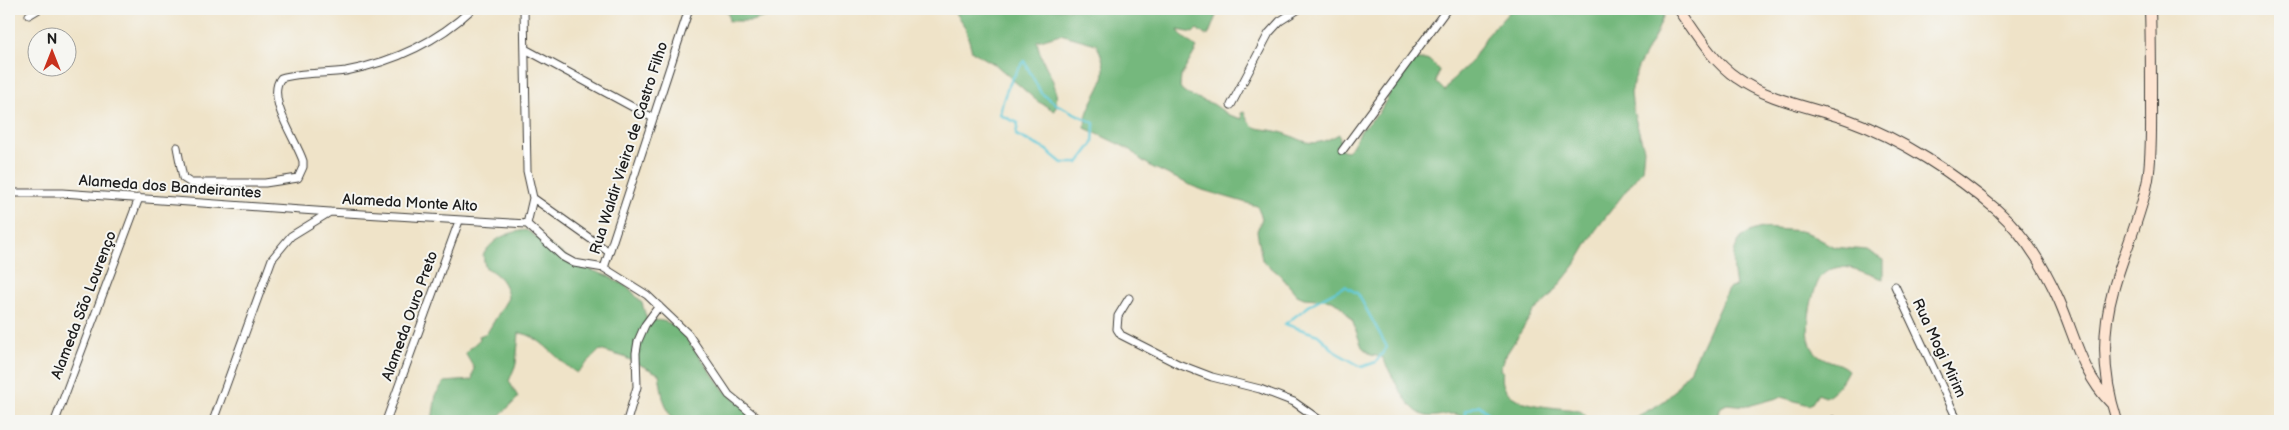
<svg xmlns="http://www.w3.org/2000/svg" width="2289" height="430" font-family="'Balsamiq Sans',sans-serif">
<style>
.forest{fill:#74b87d;stroke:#486a4c}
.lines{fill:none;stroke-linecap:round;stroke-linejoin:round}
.stream{stroke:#5dc8d7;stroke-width:2.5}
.street-casing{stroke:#3c3a36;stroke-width:9}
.secondary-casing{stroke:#3c3a36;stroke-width:12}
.street{stroke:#fff;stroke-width:7}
.secondary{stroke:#fde4d1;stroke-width:10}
.labels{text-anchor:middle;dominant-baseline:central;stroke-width:4;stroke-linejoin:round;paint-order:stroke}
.street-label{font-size:15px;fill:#1c1c1c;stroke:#f6f6f2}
</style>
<rect width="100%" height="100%" fill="#f6f6f2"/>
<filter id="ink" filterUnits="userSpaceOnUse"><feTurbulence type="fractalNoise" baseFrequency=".02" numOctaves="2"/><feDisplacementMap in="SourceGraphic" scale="10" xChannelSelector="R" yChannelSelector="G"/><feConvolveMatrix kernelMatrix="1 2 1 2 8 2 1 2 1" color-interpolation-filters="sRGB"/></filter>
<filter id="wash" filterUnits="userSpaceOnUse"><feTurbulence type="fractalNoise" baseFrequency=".0096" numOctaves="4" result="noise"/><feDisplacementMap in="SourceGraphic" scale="20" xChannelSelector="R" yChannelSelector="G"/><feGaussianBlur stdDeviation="1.12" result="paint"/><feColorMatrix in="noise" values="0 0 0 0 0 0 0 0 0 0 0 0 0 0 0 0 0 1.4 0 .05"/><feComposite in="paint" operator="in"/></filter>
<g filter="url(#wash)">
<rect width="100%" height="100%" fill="#efe3c8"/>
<path class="forest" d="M721 9H785L783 12 751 21H729L728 13Z
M952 9H1224L1217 13 1209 34 1205 35 1197 29 1193 33 1178 30 1182 36 1197 48 1181 76 1180 87 1182 90 1189 95 1213 104 1229 115 1242 119 1241 113 1244 112C1253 132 1256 127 1275 131 1303 136 1306 153 1339 134L1342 150 1347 151 1353 145 1362 129 1379 113 1395 84 1414 60H1429L1439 70 1436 82 1445 91 1453 79 1472 61 1486 37 1512 9H1666L1657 32 1638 67 1631 93 1633 111 1644 149 1642 170 1595 231 1575 265 1548 299 1534 311 1504 358 1500 370 1503 371C1495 411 1558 405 1579 411 1583 411 1588 419 1590 421H1467C1455 407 1440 419 1426 416 1406 411 1392 374 1382 357L1371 355 1362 347 1352 320 1341 306 1332 300 1304 298 1297 295 1280 275 1262 260 1257 231 1262 218 1257 206 1199 189 1152 167 1140 159 1131 150 1085 128C1085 94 1119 85 1096 44L1060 34 1037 41C1042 70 1062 81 1055 111L1037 101 996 65 972 51 965 27Z
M1763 228 1800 231 1810 234 1834 247 1866 250 1883 260V279C1870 275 1849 264 1835 268 1827 270 1821 275 1818 282 1811 297 1803 335 1813 349 1822 363 1838 360 1848 370 1843 380 1835 393 1825 397L1818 394 1812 403 1809 405 1781 397 1748 406 1727 404 1721 407 1715 421H1629C1640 414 1653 409 1664 401 1675 393 1680 380 1690 371L1727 291 1730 287 1736 286C1731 259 1730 233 1763 228Z
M526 230 583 267 608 276 629 288 642 303 647 320C662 320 670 321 681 331L724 390 762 421H672L663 398 659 374 624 357 600 350 577 373C559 363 540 334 519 333L516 364 509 381 518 397C512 407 500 411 497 421H432L436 394 444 382 472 380 474 368 465 353 480 339 479 336 487 333 508 298C506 282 499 275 485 267L483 255C494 238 506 233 526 230Z"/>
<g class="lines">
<path class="stream" d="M1024 61 1041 93 1056 104 1094 123 1093 143 1078 163H1062L1045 149 1016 135 1018 123 1000 115C1003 94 1011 78 1024 61Z
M1345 286 1358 294 1387 347 1376 362 1362 367 1337 353 1318 335 1285 324 1313 303Z
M1465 421V411L1479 405 1490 415 1493 421"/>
</g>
</g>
<g filter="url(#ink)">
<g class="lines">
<defs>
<path id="street" d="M524 9 527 171 533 198 609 252
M727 9H734
M29 15 39 9
M525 49 653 118
M1231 105 1269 33 1280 21 1299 9
M177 147 183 178 191 183H265L298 178 303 167V161C297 141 265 98 281 78 300 72 326 74 346 71 393 62 437 42 472 9
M1342 151 1447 9
M9 193H62L330 212
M527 224 533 198
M604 268 689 9
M1895 286 1957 419 1956 421
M1129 298 1118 316 1117 329 1121 335 1178 364 1212 377 1260 389 1294 402 1321 421
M1833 420 1834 421
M55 421 139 198
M213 421 272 259 291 236 330 212 527 224 563 257 574 263 604 268 647 295 688 334 729 395 761 421
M386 421 459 221
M627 421 637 387 636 353 638 341 645 325 659 306"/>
<path id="secondary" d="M1679 9C1696 33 1712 61 1737 78 1769 101 1812 107 1849 120 1902 139 1955 174 1997 210 2025 235 2044 266 2059 300 2075 336 2082 374 2111 403
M2117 421C2103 378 2101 334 2113 291 2123 253 2141 218 2148 179 2152 153 2151 126 2151 100 2151 69 2151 39 2150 9"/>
</defs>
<use href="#street" class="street-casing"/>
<use href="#secondary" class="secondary-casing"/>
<use href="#street" class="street"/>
<use href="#secondary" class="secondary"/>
</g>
</g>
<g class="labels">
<g class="street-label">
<text transform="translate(629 148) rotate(-72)">Rua Waldir Vieira de Castro Filho</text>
<text transform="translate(170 187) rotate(4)">Alameda dos Bandeirantes</text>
<text transform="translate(410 203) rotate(3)">Alameda Monte Alto</text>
<text transform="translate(84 305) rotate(-69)">Alameda São Lourenço</text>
<text transform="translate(410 316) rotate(-70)">Alameda Ouro Preto</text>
<text transform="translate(1939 348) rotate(65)">Rua Mogi Mirim</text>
</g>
</g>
<rect width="2289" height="430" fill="none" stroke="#f6f6f2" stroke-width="30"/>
<g transform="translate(52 52)"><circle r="24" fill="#f6f6f2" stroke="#9f9f9c"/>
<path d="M0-4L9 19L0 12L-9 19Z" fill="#c8321e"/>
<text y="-8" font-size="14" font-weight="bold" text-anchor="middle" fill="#1c1c1c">N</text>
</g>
</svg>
